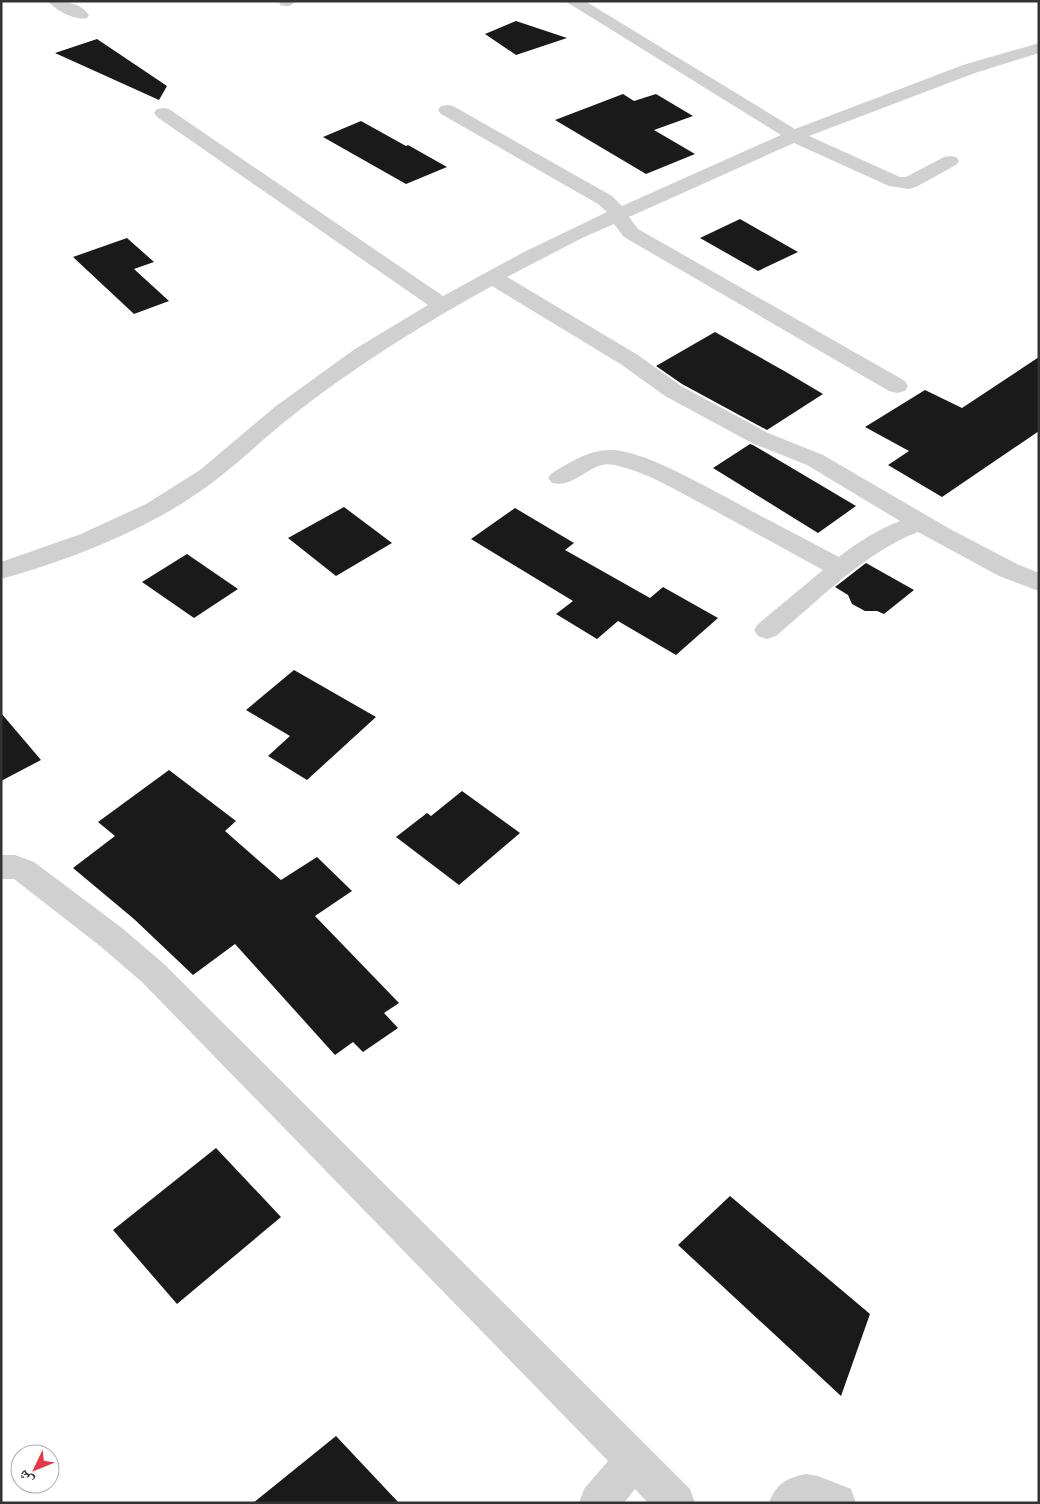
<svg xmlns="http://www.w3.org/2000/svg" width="1040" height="1504" font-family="'Nunito Sans','Noto Naskh Arabic',sans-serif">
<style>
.building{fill:#1a1a1a}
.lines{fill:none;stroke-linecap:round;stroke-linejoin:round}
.minor{fill:#d0d0d0;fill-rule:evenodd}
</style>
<rect width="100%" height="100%" fill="#fff"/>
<path class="building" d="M516 21 567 38 516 55 485 34Z
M97 39 167 86 159 100 55 53Z
M623 94 634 101 656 94 693 116 654 130 695 154 646 174 555 120Z
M361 121 406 146 408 145 447 167 406 184 323 137Z
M740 219 798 252 758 271 700 238Z
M127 238 154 262 134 269 169 301 134 314 73 257Z
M715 332 786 372 823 394 767 430 682 384 656 366Z
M1039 357V431L942 497 888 465 909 451 865 427 925 390 962 408Z
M750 444 753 445 856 506 818 533 713 468Z
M344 507 392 543 336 576 288 538Z
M515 508 574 543 565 550 650 598 663 587 718 618 676 655 618 621 597 639 556 614 573 601 471 539Z
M187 554 238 589 194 618 142 582Z
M866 563 914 590 884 614 877 611H865L852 604 848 595 835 587Z
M294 670 376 717 307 780 268 756 290 736 246 710Z
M1 713 41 760 1 781Z
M169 770 236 821 225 831 281 880 317 857 352 891 315 916 399 1003 384 1013 398 1028 363 1052 353 1042 335 1055 235 944 193 975 134 919 73 868 115 836 98 822Z
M462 791 520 833 459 885 396 837 427 813 431 816Z
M216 1148 281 1217 177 1304 113 1230Z
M730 1196 870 1314 841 1396 678 1245Z
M336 1436 399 1503H253Z"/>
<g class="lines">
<path class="minor" d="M48 1C63 1 80 2 89 15L87 18C75 21 55 10 48 1Z
M279 1H295C291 7 287 7 280 5Z
M565 1H585L795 129 963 65 1039 43V53L975 73 809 136 900 177H906L944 157 950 156 956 157 959 161 956 165 916 187 909 189 889 186 794 143 629 217 638 229 905 381 908 386 905 391 897 393 889 391 624 237 614 224 582 238 507 277 638 355 681 386 768 433 823 455 950 529 1017 564 1039 573V591L999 576 918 532C865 552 819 600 776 636L767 639 758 636 754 630 758 624 823 570C784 549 745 527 706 506 677 491 647 472 615 465 591 459 576 489 552 483L548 478 552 473C571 462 588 450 611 450 641 450 697 482 724 496 762 517 801 537 839 557 858 542 877 530 900 521L807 465 752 443 665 396 622 365 492 286C423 324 355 366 292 416 266 436 243 459 217 479 157 526 74 559 1 579V562L81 534 146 504 200 470 276 406 355 349 428 305 157 117 154 113 157 109 163 108 169 109 443 296 524 252 607 212 598 204 441 114 438 110 441 106 447 105 453 106 612 196 622 206 781 135Z
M1 855H15L34 862 122 928 164 964 690 1489 695 1503H648L635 1489 624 1503H579L584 1489 608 1461 142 982 100 946 14 879H1Z
M806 1474 818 1476 851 1489 856 1503H769C776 1484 786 1478 806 1474Z"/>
</g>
<rect width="1040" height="1504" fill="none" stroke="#333333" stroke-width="5"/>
<g transform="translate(35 1469) rotate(227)"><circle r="24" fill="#ffffff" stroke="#adadad"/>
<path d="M0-4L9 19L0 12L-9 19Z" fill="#e63946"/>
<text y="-8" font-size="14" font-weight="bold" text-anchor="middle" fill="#333333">ش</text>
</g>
</svg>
